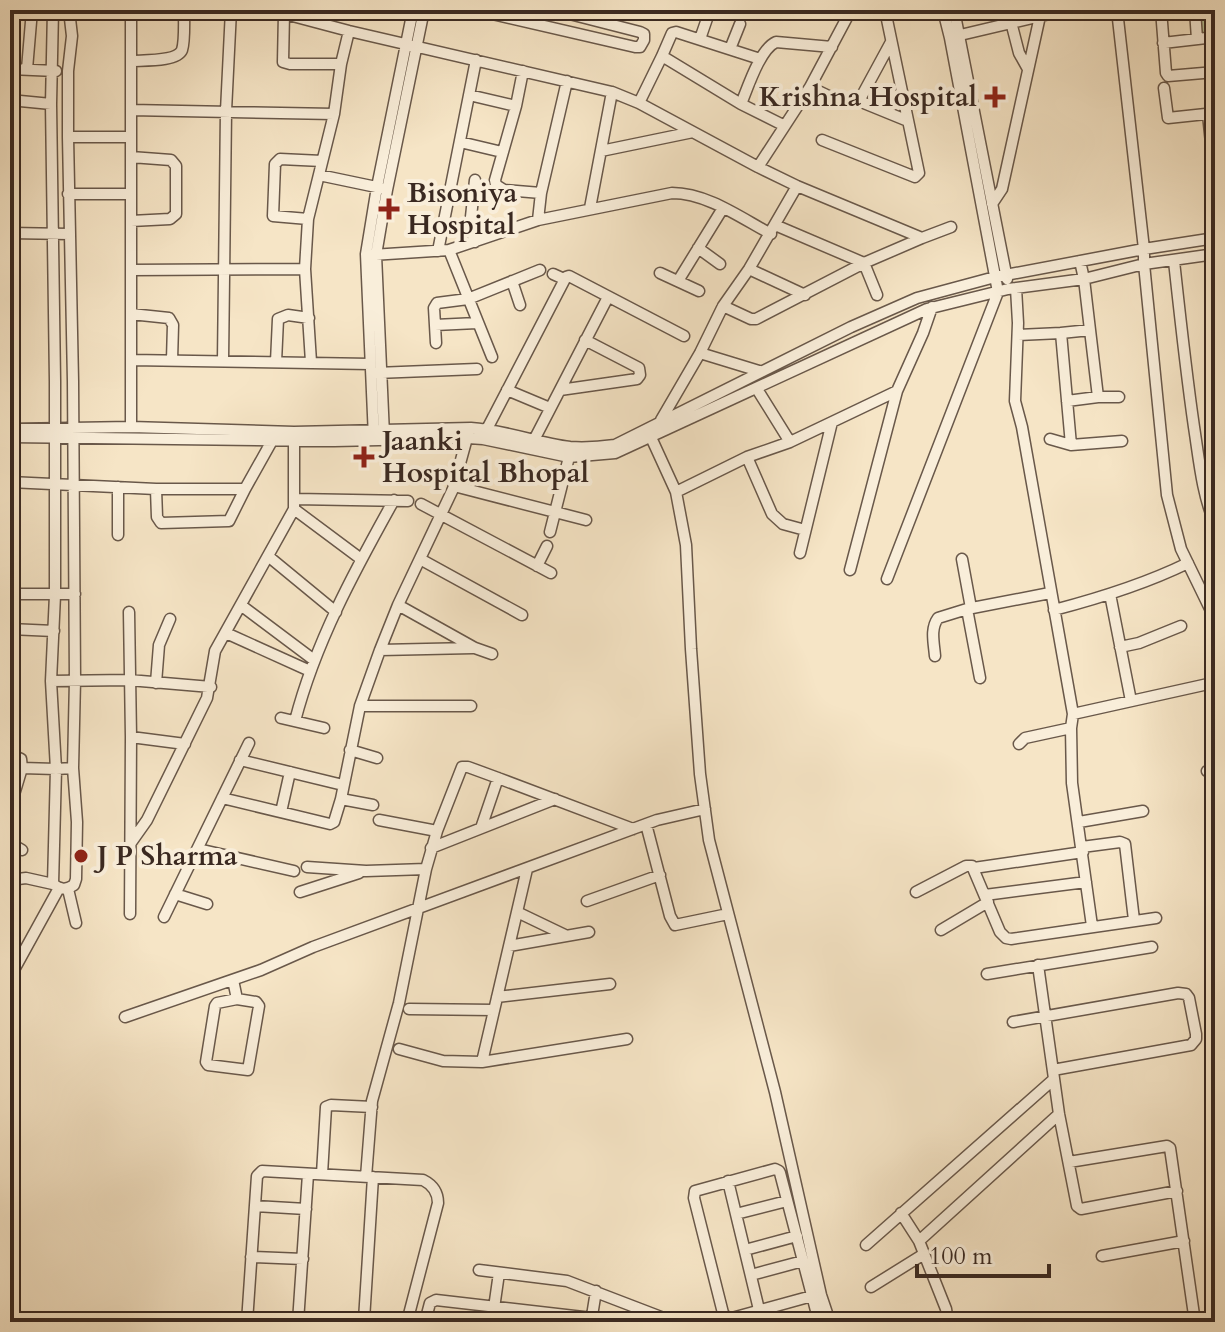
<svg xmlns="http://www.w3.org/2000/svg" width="1225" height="1332" font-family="Cardo,serif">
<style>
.green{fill:#b8c598;stroke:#79775c;stroke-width:2}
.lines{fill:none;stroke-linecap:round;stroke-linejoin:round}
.minor-casing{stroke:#69584a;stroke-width:13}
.minor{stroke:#f9eeda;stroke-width:10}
.poi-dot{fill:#8f2418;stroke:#f9eeda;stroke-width:3}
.labels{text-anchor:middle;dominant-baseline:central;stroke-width:8;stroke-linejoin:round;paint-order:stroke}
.poi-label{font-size:28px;font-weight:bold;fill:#3a2921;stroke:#f9eeda;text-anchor:start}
</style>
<rect width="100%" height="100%" fill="#f6e5c6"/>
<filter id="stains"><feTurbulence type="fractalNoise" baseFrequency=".0025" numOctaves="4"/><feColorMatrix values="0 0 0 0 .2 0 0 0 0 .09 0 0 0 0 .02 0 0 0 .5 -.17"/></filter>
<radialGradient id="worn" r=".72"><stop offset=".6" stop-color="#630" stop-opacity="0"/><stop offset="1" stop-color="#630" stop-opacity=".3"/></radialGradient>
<path class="green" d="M1199 10H1215V37L1202 38Z"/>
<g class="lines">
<defs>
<path id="minor" d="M53 10 51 104 55 381V595L51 681 56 769 53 884C61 890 66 890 74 885L76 879 77 822 73 768 75 680 73 381 68 137V71L72 36 69 10
M270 10 349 31 612 92 639 103
M475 10 635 47H640L644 40V34L640 32 554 10
M851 10 810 87 837 100 859 101
M954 10 1007 279
M1117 10 1144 249V264L1167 495 1181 549 1215 619
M1161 10 1166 73 1168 76 1215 72
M1195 10 1197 39
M284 13 283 62 290 64H341
M1011 22 1019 53 1028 69
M956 36 1058 12
M700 39 710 10
M891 42 859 101 908 121
M1163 43 1215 37
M730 49 740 24
M662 56 672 33 676 32 760 59
M131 61C143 60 177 62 182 50 185 41 184 21 184 10
M10 69 56 71
M27 69 32 10
M523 71 516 106 495 180 496 185 504 190 541 193
M810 87 758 167 797 186 922 238 951 227
M1164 88 1168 118 1215 113
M469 95 516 106
M10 100 51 104
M741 104 662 56 639 103 758 167
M131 110 334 114
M1208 114 1215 182
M783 125 741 104C748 87 760 49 776 42L832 47
M68 137H131
M822 140 915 177 919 173 885 10
M460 142 502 152
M601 151 693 132
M319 175 381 188
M797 186 749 269 723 306 751 319H756L864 263 922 238
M68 194H131
M992 204 1002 189 1040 16
M590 208 612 92
M308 219 273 216 275 164 280 159 322 161
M538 220 541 193 567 81
M131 221 170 219 176 214V166L171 160 131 157
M775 225 864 263 877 295
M10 233 69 234
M475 242 470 226 475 180
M698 248 720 264
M449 250 492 357
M438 251 476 60
M372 255 449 250 538 220 672 193C707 193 741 218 771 234
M1080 261 1084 279 1090 330
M1174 261C1180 316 1186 372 1194 427 1199 459 1202 494 1215 524
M749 269 805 295
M131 270 305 269
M660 273 699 291
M553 274 564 279
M512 281 520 305
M678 281 723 208
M1016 288 1018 323 1015 401 1022 427 1073 714 1071 728 1072 783 1092 926
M131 314 169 318 173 325 172 360
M435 325 477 323
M1018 335 1061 333
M436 343 434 308 437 303 468 299 540 270
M700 353 759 371
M131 360 370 364
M223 361 226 111 231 10
M276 362 278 319 288 315 309 318
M311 362 305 269 308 219 334 114 341 64 349 31
M376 373 477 369
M757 389 790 442
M507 390 550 408
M560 390 637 379 640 375 639 368 585 340
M1098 397H1119
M1067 401 1098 397 1090 330 1061 333 1071 445
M661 420 700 353 723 306
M131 427V10
M10 429 131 427 294 432 471 428C505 430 537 443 570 447 585 448 600 447 615 445L851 327 917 298 995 277 1144 249 1215 238
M487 429 566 277 569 276 684 336
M649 433 676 492 686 545 691 649 700 774 709 840 775 1092 821 1295 830 1322
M384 435 376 255 387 190 424 10
M10 437 334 441 468 438 483 439 569 457 615 453 927 309 1008 289 1084 279 1144 264 1215 254
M374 438 366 254 377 187 413 10
M1050 439 1071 445 1122 441
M534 440 608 297
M747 457 772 514 783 524 805 530
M10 482 156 489H245L273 439
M454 486 586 520
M156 489 157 517 161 523 229 521 245 489
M676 492 747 457 790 442 832 422
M295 499 408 501
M421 504 551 573
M294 509 361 559
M550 532 569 457
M118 535V487
M10 540 12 544 10 594H75
M800 553 832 422 897 391
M268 556 336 612
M420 559 522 615
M962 559 971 608
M537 566 547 546
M850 570 897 391 923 333 932 307
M887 579 998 292 950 38 943 10
M1110 594 1131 701
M398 605 475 648 492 654
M242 606 314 660
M967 609 980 678
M1054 610C1100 598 1145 584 1188 563
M129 612 131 737 130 914
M10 629 54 631
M226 633 310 671
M1120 647 1139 643 1181 626
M380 650 473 648
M935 656C934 643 930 629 938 618L967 609 1050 593
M51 681 129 680 211 687
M156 683 159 645 170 619
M360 706H471
M1073 714 1208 684 1215 685
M281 718 324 728
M295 721C315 643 355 570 394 500
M131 737 185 744
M1019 744 1025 738 1071 728
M350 750 377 758
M10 754 21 759 22 768
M240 760 343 785
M1207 771 1215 767
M222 798 330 824 334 822 341 799 360 706 380 650 398 605 453 489 467 438
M341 799 373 805
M10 808 22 768 56 769 73 768
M281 812 290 772
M379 820 437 831
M1079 822 1143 811
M646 824 670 916 675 925 728 914
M481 828 498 778
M10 843 22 850
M130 844 147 820 207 698 215 651 294 509V439
M1082 847 1120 842 1125 844 1134 920
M431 848 555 799
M198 849 294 871
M307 867 366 871 426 869
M974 868 1083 852
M10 880 26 878 53 884
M68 889 76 923
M300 892 359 873
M916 892 966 866H972L1000 932 1006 938 1011 939 1156 918
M175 894 207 904
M985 895 1086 882
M587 901 660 875
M517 912 565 935
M164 917 249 743
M941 930 988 902
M509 946 589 932
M1038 965 1059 1114 1077 1206 1081 1209 1177 1191
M987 974 1152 947
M10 977 59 888
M233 980 237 999 256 1002 259 1006 248 1070 208 1065 206 1062 215 1006 217 1003 237 999
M497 997 610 984
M409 1009 494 1010
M125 1017 261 970 313 947 657 820 705 809
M1013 1022 1178 993 1186 994 1189 998 1196 1034V1039L1191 1045 1053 1070
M399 1049 443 1061 482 1062 627 1039
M482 1062 527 869
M1069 1162 1167 1146 1170 1148 1195 1322
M322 1174 326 1107 331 1105 372 1107
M366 1177 372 1101 399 1003 426 869 437 831 462 767H468L498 778 633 829
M728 1181 762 1322
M255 1206 306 1209
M901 1213 919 1241
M736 1214 787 1201
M866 1245 1054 1079
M745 1250 797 1236
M1102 1256 1184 1241
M251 1257 303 1259
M479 1270 567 1281 674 1322
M751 1275 803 1261
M871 1287 924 1254
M812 1296 732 1318 726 1317 723 1313 694 1198 695 1191 775 1169 779 1171 780 1173 819 1322
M364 1320 373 1177
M247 1322 257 1176 262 1171 423 1180C433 1185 438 1192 438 1203L407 1322
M298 1322 308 1174
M425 1322 430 1303 436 1300 592 1318
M492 1322 499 1273
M591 1322 596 1291
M948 1322 946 1309 919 1241 1059 1114"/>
</defs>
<use href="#minor" class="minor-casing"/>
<use href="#minor" class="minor"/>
</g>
<g class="poi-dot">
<path d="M991 85h8v8h8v8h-8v8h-8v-8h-8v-8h8z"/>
<path d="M385 197h8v8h8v8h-8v8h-8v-8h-8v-8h8z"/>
<path d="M360 445h8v8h8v8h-8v8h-8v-8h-8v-8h8z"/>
<circle cx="81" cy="856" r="8"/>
</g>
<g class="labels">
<g class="poi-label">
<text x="977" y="97" text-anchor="end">Krishna Hospital</text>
<text x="407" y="193">Bisoniya<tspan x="407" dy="32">Hospital</tspan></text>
<text x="382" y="441">Jaanki<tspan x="382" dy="32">Hospital Bhopal</tspan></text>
<text x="97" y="856">J P Sharma</text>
</g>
</g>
<rect width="1225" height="1332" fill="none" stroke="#f6e5c6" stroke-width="40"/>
<rect x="12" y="12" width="1201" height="1308" fill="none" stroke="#3a2921" stroke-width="4"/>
<rect x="20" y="20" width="1185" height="1292" fill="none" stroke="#3a2921" stroke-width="2"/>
<path d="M917 1264v12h132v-12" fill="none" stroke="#3a2921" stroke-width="4"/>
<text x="929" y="1264" font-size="24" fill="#3a2921" stroke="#f9eeda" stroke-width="6" paint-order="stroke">100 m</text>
<rect width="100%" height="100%" filter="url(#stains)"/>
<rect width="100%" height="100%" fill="url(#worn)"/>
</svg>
